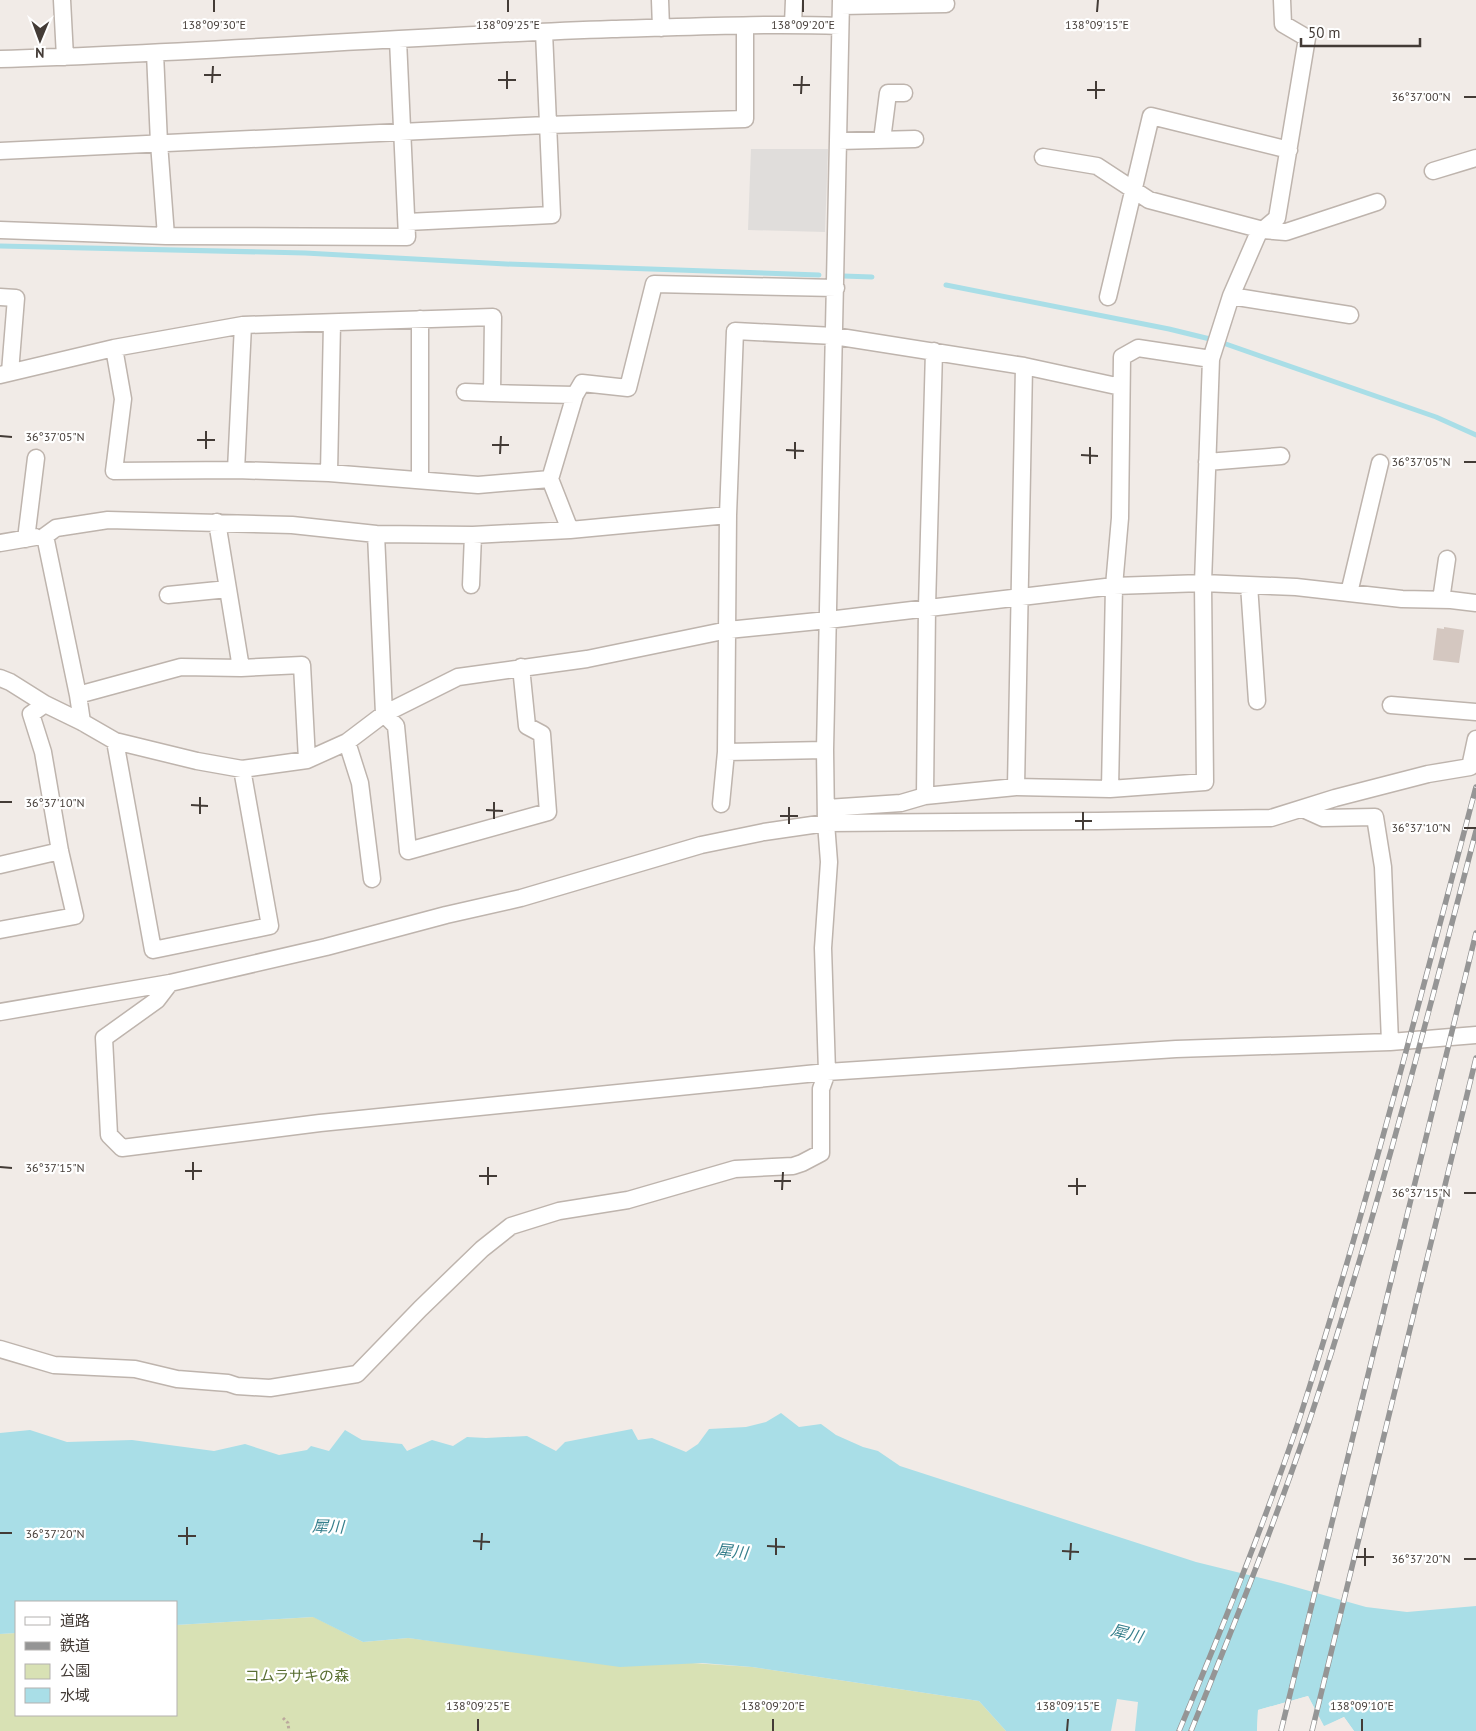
<svg xmlns="http://www.w3.org/2000/svg" width="1476" height="1731" font-family="'PT Sans','Noto Sans JP',sans-serif">
<style>
.green{fill:#d8e1b4}
.parking{fill:#e0dddb}
.water{fill:#a9dee7}
.pier{fill:#f1ebe7}
.lines{fill:none;stroke-linecap:round;stroke-linejoin:round}
.stream{stroke:#a9dee7;stroke-width:5}
.building{fill:#d4c7c0}
.minor-casing{stroke:#beb4ad;stroke-width:19}
.path{stroke:#bba99d;stroke-width:3;stroke-dasharray:2.5 2.5;stroke-linecap:butt}
.minor{stroke:#fff;stroke-width:16}
.rail-casing{stroke:#959595;stroke-width:5.5}
.rail{stroke:#fff;stroke-width:4;stroke-dasharray:11;stroke-linecap:butt}
.ticks{fill:none;stroke:#433b36;stroke-width:2}
.labels{text-anchor:middle;dominant-baseline:central;stroke-width:4.5;stroke-linejoin:round;paint-order:stroke}
.park-label{font-size:15px;fill:#586e31;stroke:#fff}
.water-label{font-size:16px;font-style:italic;fill:#367f8c;stroke:#fff}
.ticks-label{font-size:12px;text-anchor:middle;fill:#433b36;stroke:#fff;stroke-width:4.5;stroke-linejoin:round;paint-order:stroke}
</style>
<rect width="100%" height="100%" fill="#f1ebe7"/>
<path class="green" d="M314 1617 363 1642 408 1638 511 1651 752 1667 979 1701 1006 1731H0V1634L16 1633V1715H176V1625Z"/>
<path class="parking" d="M751 149H828L825 232 748 230Z"/>
<path class="water" d="M781 1413 799 1427 821 1424 836 1435 863 1447 878 1451 900 1466 1196 1562 1281 1583 1366 1607 1407 1612 1476 1606V1731H1354L1344 1717 1324 1727 1308 1696 1258 1710 1257 1731H1135L1138 1702 1117 1699 1111 1731H1006L979 1701 752 1667 702 1663 620 1667 408 1638 363 1642 313 1617 176 1625V1602H16V1633L0 1634V1433L30 1430 67 1442 132 1440 214 1451 245 1444 279 1455 307 1450 311 1446 329 1451 345 1430 362 1440 402 1444 407 1451 432 1440 453 1446 467 1437 486 1438 527 1436 556 1451 565 1442 632 1429 638 1440 652 1438 686 1452 698 1444 709 1429 746 1427 766 1422Z"/>
<path class="pier" d="M1308 1696 1324 1726 1344 1717 1354 1731H1351L1344 1720 1323 1729 1307 1699 1260 1712V1731H1257L1258 1710Z"/>
<g class="lines">
<path class="stream" d="M0 246 305 253 506 264 819 275
M843 276 872 277
M946 285 1169 329 1210 339
M1223 343 1436 417 1476 435"/>
</g>
<path class="building" d="M1444 627 1464 630 1459 663 1433 660 1437 628 1444 629Z"/>
<g class="lines">
<defs>
<path id="minor" d="M62 0 65 57
M660 0 661 28
M841 6 946 4
M793 24 794 0
M155 53 159 143 166 236
M0 59C204 53 408 36 612 29 688 27 764 23 840 26
M882 140 888 93H904
M838 141 915 139
M0 151 547 125 745 119V26
M1043 157 1097 166 1149 200 1263 230 1286 232 1377 202
M1433 171 1476 158
M407 222 552 215 544 32
M0 230 166 236 407 237 398 40
M1231 296 1350 315
M0 297 16 298 10 372
M1108 297 1151 116 1289 150
M114 348 123 399 114 471 236 470 329 473 478 485 550 479 575 395 582 383 628 388 654 284 836 288
M0 375 114 348 243 325 493 317 492 393 575 395
M465 392 492 393
M1207 462 1281 456
M236 470 243 325
M329 473 332 323
M550 479 570 530
M420 480V319
M217 522 241 668
M26 539 36 458
M0 543 35 537
M471 585 473 535
M1249 585 1257 701
M1349 593 1380 463
M168 595 228 589
M1441 600 1447 559
M521 667 527 726 542 734 548 812 408 851 396 726 384 714 376 534 473 535 570 530 728 515
M0 678 10 682 45 704 82 722 115 741 197 761 242 769 307 760 347 742 384 714 458 677 587 659 728 630 828 620 1114 586 1203 583 1296 587 1402 599 1451 600 1476 603
M78 695 181 667 241 668 302 665 307 760
M1391 705 1476 712
M82 722 78 695 45 536 56 528 108 520 292 525 376 534
M115 741 153 950 270 926 242 769
M347 742 360 783 372 879
M726 752 825 750
M1016 787 1024 366
M1110 789 1114 586 1120 518 1122 357 1138 348 1211 359
M925 796 927 607 934 351
M721 804 726 752 728 515 735 331 834 336 1024 366 1121 387
M827 808 901 803 925 796 1016 787 1110 789 1205 782 1203 583 1211 359 1231 296 1258 234 1277 218 1307 38 1283 24 1282 0
M1303 809 1323 818 1375 817 1383 867 1390 1042
M0 865 60 851
M0 930 75 916 60 851 43 752 31 714 45 704
M170 983 157 1000 104 1038 109 1135 122 1148 320 1123 827 1072 1176 1049 1390 1042 1476 1035
M0 1012 170 983 326 947 446 915 521 898 701 845 764 832 826 823 1098 821 1271 818 1335 798 1428 774 1470 767 1476 739
M0 1349 54 1365 135 1369 177 1379 228 1383 237 1386 270 1388 357 1374 420 1309 482 1249 511 1226 559 1211 628 1200 735 1169 793 1166 802 1163 821 1153V1089L827 1072 823 948 829 862 826 823 825 750 841 0"/>
</defs>
<use href="#minor" class="minor-casing"/>
<path class="path" d="M283 1718 288 1723 289 1731"/>
<use href="#minor" class="minor"/>
<defs>
<path id="rail" d="M1179 1731C1222 1629 1264 1525 1299 1420 1366 1211 1420 999 1476 787
M1191 1731C1232 1630 1273 1528 1308 1425 1373 1230 1424 1030 1476 831
M1281 1731 1476 933
M1312 1731 1476 1058"/>
</defs>
<use href="#rail" class="rail-casing"/>
<use href="#rail" class="rail"/>
</g>
<path class="ticks" d="M214 12V0M508 12V0M803 12V0M1097 12 1098 0M204 75H221M498 80H516M212 83 213 66M793 85H810M507 89V71M1087 90H1105M801 94 802 76M1464 97H1476M1096 99V81M0 436 12 437M197 440H215M492 445H509M206 449V431M786 450 804 451M500 454 501 436M1081 455 1098 456M795 459V442M1464 462H1476M1090 464V447M0 802H12M191 805 208 806M486 810 503 811M200 814V797M780 816H798M494 819V802M1075 821H1092M789 824V807M1464 828H1476M1083 830V812M0 1167 12 1168M185 1171H202M479 1176H497M193 1180V1162M774 1181H791M488 1185V1167M1068 1186H1086M782 1190 783 1172M1464 1193H1476M1077 1195V1178M0 1533H12M178 1536H196M473 1541 490 1542M187 1545V1527M767 1546 785 1547M481 1550 482 1533M1062 1551 1079 1552M776 1555V1538M1356 1557H1374M1464 1559H1476M1070 1560 1071 1543M1365 1566V1548M478 1731V1719M773 1731V1719M1067 1731 1068 1719M1362 1731V1719"/>
<g class="labels">
<g class="park-label">
<text x="297" y="1675">コムラサキの森</text>
</g>
<g class="water-label">
<text transform="translate(328 1526) rotate(2)">犀川</text>
<text transform="translate(732 1551) rotate(6)">犀川</text>
<text transform="translate(1127 1633) rotate(14)">犀川</text>
</g>
</g>
<g class="ticks-label">
<text x="214" y="29">138°09'30"E</text>
<text x="508" y="29">138°09'25"E</text>
<text x="803" y="29">138°09'20"E</text>
<text x="1097" y="29">138°09'15"E</text>
<text x="1421" y="101">36°37'00"N</text>
<text x="55" y="441">36°37'05"N</text>
<text x="1421" y="466">36°37'05"N</text>
<text x="55" y="807">36°37'10"N</text>
<text x="1421" y="832">36°37'10"N</text>
<text x="55" y="1172">36°37'15"N</text>
<text x="1421" y="1197">36°37'15"N</text>
<text x="55" y="1538">36°37'20"N</text>
<text x="1421" y="1563">36°37'20"N</text>
<text x="478" y="1710">138°09'25"E</text>
<text x="773" y="1710">138°09'20"E</text>
<text x="1068" y="1710">138°09'15"E</text>
<text x="1362" y="1710">138°09'10"E</text>
</g>
<rect x="15" y="1601" width="162" height="115" fill="#ffffff" stroke="#b4b1af"/>
<rect x="25" y="1617" width="25" height="8" fill="#ffffff" stroke="#b4b1af"/>
<text x="60" y="1626" font-size="15" fill="#433b36">道路</text>
<rect x="25" y="1642" width="25" height="8" fill="#959595" stroke="#b4b1af"/>
<text x="60" y="1651" font-size="15" fill="#433b36">鉄道</text>
<rect x="25" y="1664" width="25" height="15" fill="#d8e1b4" stroke="#b4b1af"/>
<text x="60" y="1676" font-size="15" fill="#433b36">公園</text>
<rect x="25" y="1688" width="25" height="15" fill="#a9dee7" stroke="#b4b1af"/>
<text x="60" y="1701" font-size="15" fill="#433b36">水域</text>
<g transform="translate(40 40) rotate(181)" stroke="#ffffff" stroke-width="4" paint-order="stroke">
<path d="M0-4L9 19L0 12L-9 19Z" fill="#433b36"/>
<text y="-8" font-size="14" font-weight="bold" text-anchor="middle" fill="#433b36">N</text>
</g>
<path d="M1301 38v8h119v-8" fill="none" stroke="#433b36" stroke-width="2.5"/>
<text x="1308" y="38" font-size="15" fill="#433b36" stroke="#ffffff" stroke-width="4" paint-order="stroke">50 m</text>
</svg>
